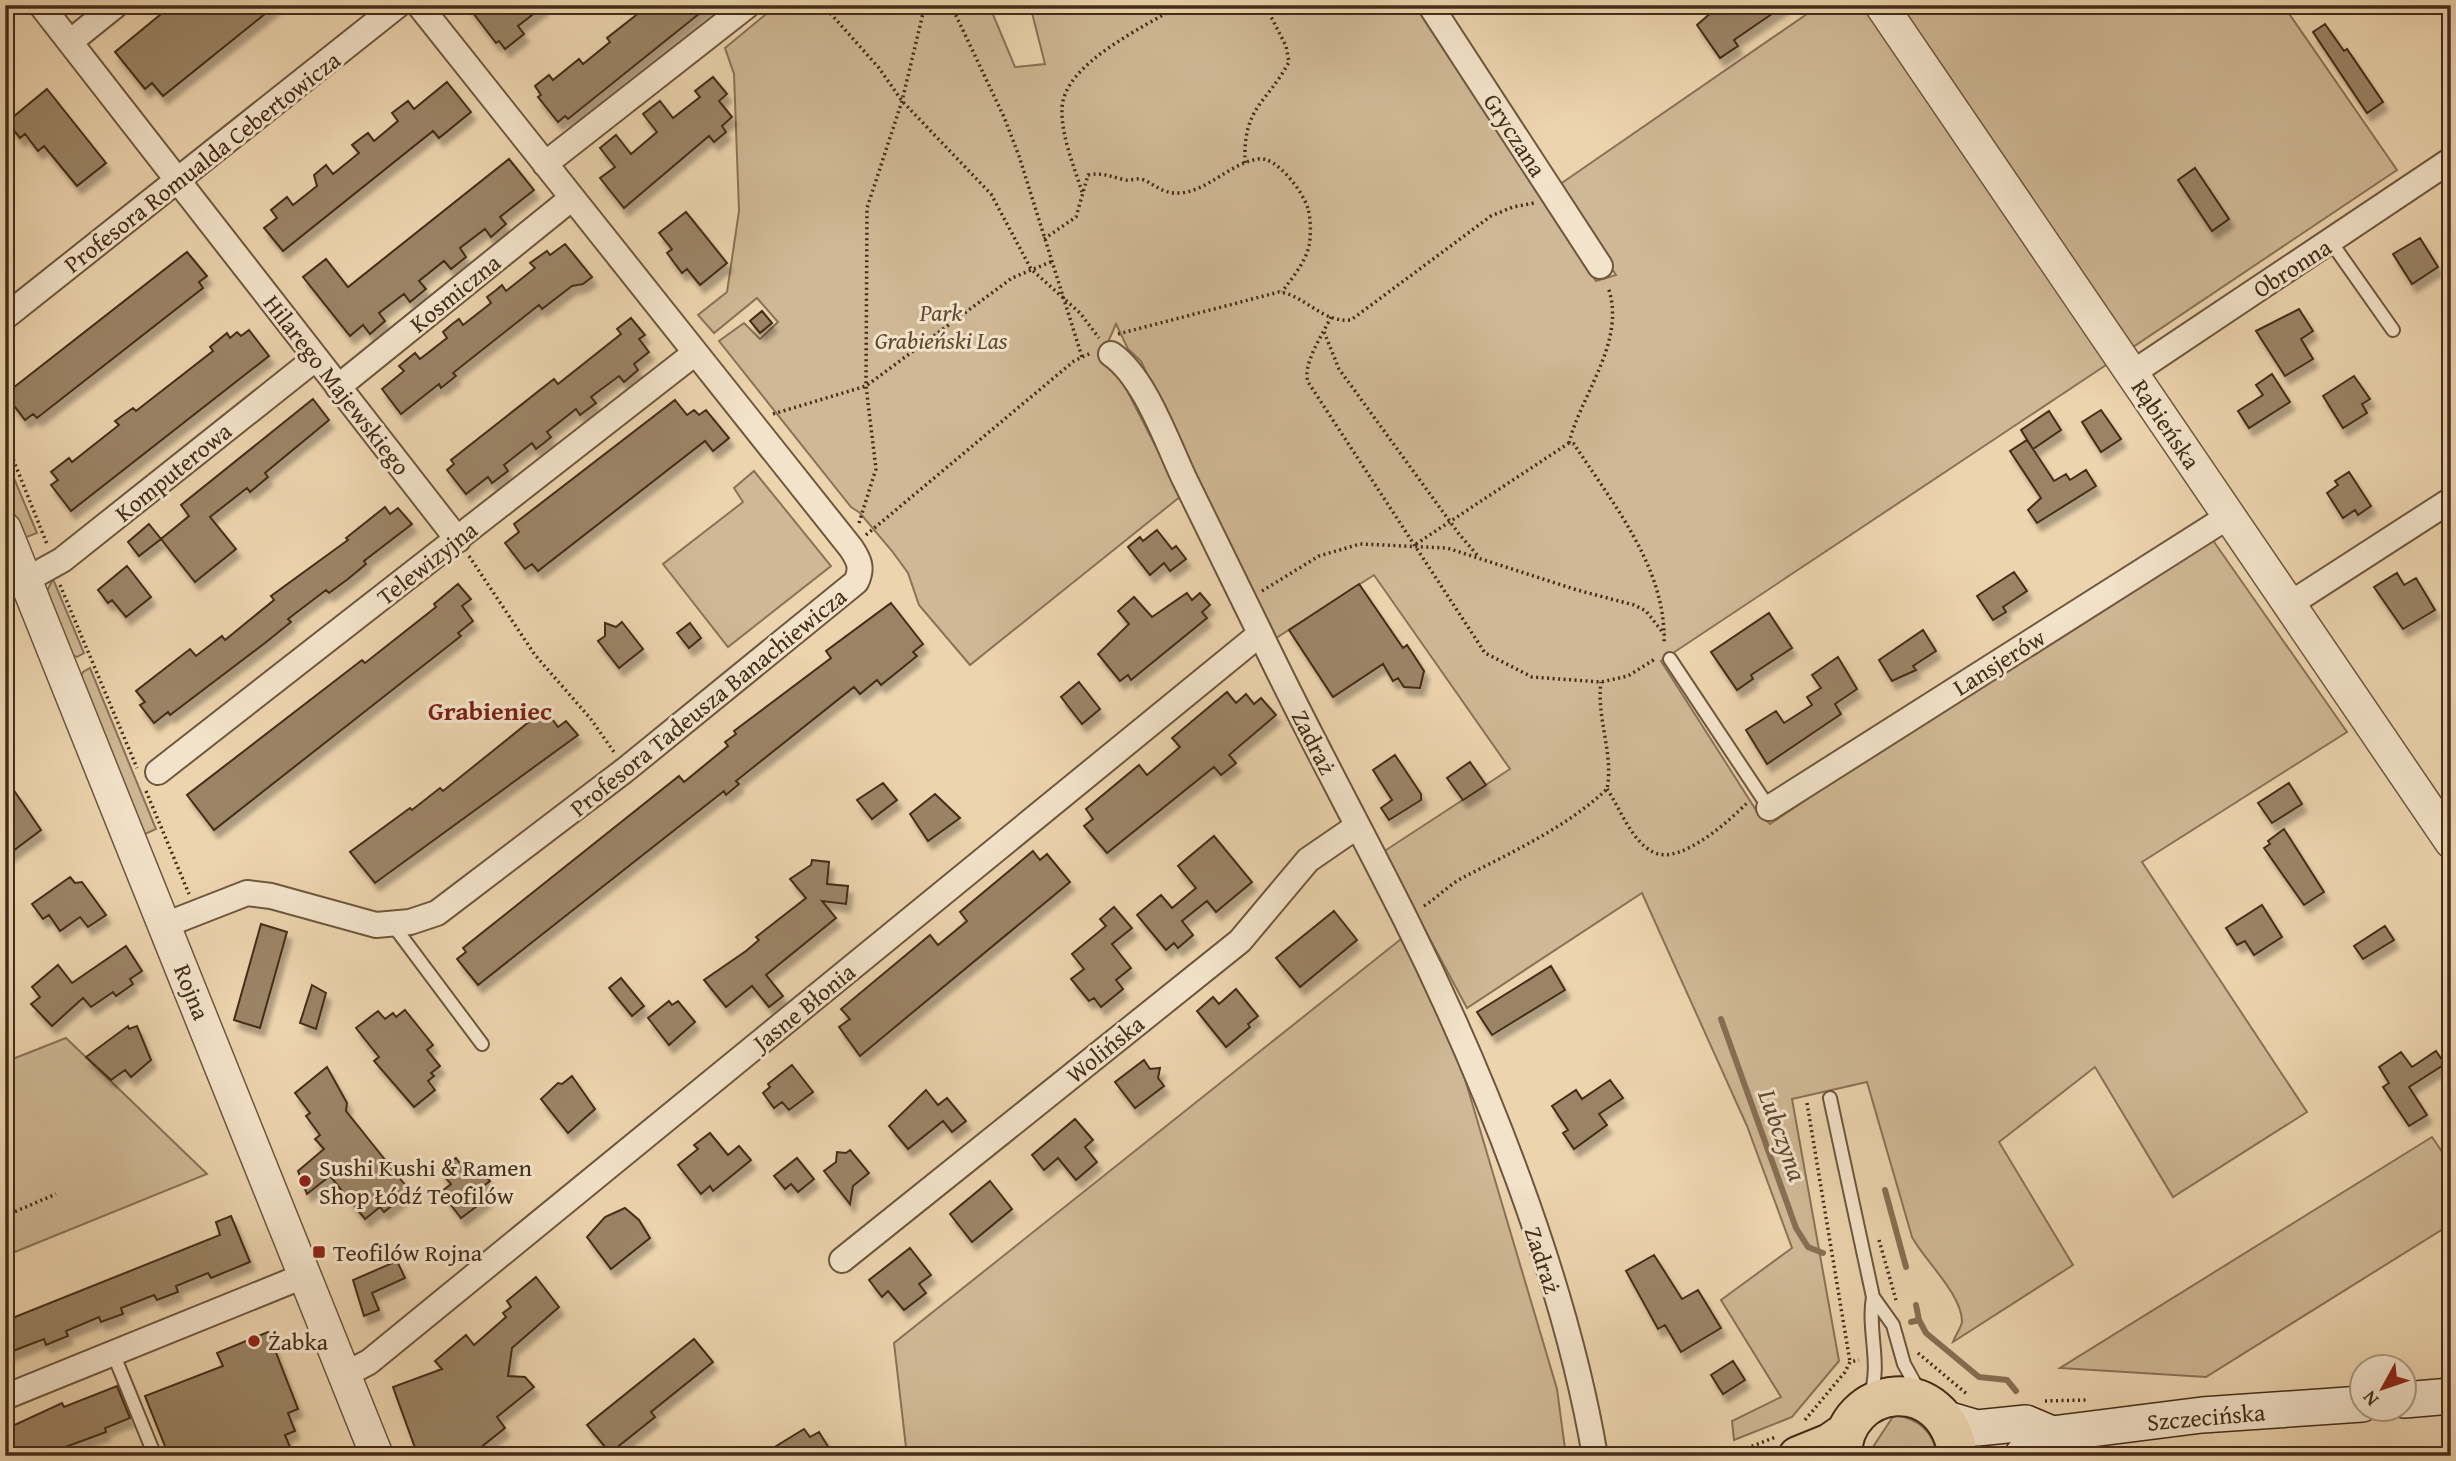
<svg xmlns="http://www.w3.org/2000/svg" width="2456" height="1461" font-family="'Gentium Book Plus',serif">
<style>
.green{fill:#cfb895;stroke:#8a7257;stroke-width:2}
.lines{fill:none;stroke-linecap:round;stroke-linejoin:round}
.stream{stroke:#876f54;stroke-width:6}
.building{fill:#9b8466;stroke:#442d19;stroke-width:2;filter:url(#shadow)}
.service-casing{stroke:#6e573e;stroke-width:16}
.minor-casing{stroke:#6e573e;stroke-width:28}
.tertiary-casing{stroke:#6e573e;stroke-width:35}
.secondary-casing{stroke:#442d19;stroke-width:38}
.primary-casing{stroke:#442d19;stroke-width:42}
.path{stroke:#442d19;stroke-width:3.5;stroke-dasharray:2 3.5;stroke-linecap:butt}
.service{stroke:#f3e3ca;stroke-width:12}
.minor{stroke:#f3e3ca;stroke-width:24}
.tertiary{stroke:#f3e3ca;stroke-width:32}
.secondary{stroke:#f3e3ca;stroke-width:35}
.primary{stroke:#ecd4ae;stroke-width:38}
.poi-dot{fill:#8f2418;stroke:#f3e3ca;stroke-width:2.5}
.labels{text-anchor:middle;dominant-baseline:central;stroke-width:6;stroke-linejoin:round;paint-order:stroke}
.street-label{font-size:24px;fill:#442d19;stroke:#f3e3ca}
.park-label{font-size:24px;font-style:italic;fill:#604932;stroke:#f3e3ca}
.poi-label{font-size:24px;fill:#442d19;stroke:#f3e3ca;text-anchor:start}
.neighbourhood-label{font-size:26px;font-weight:bold;fill:#7a1f14;stroke:#f3e3ca}
.water-label{font-size:26px;font-style:italic;fill:#604832;stroke:#f3e3ca}
</style>
<defs>
<filter id="shadow"><feDropShadow dx="4.5" dy="8" stdDeviation="2" flood-color="#0004"/></filter>
</defs>
<rect width="100%" height="100%" fill="#ecd4ae"/>
<filter id="stains"><feTurbulence type="fractalNoise" baseFrequency=".00286" numOctaves="4"/><feColorMatrix values="0 0 0 0 .2 0 0 0 0 .09 0 0 0 0 .02 0 0 0 .5 -.17"/></filter>
<radialGradient id="worn" r=".72"><stop offset=".6" stop-color="#630" stop-opacity="0"/><stop offset="1" stop-color="#630" stop-opacity=".3"/></radialGradient>
<path class="green" d="M777 5H989L1015 67 1045 64 1030 5H1418L1596 281 1616 275 1556 187 1820 5H1871L2112 361 1661 661 1756 810 1770 824 2010 663 2212 539 2347 732 2142 862 2307 1112 2173 1197 2095 1067 1999 1142 2073 1265 1953 1342C1955 1336 1961 1328 1962 1322 1962 1294 1924 1260 1912 1237L1867 1082 1792 1099 1839 1361 1792 1417 1734 1440 1732 1421 1781 1397 1721 1300 1792 1248 1747 1126 1642 893 1467 1008 1383 852 1510 769 1374 575 1273 640 1141 361 1128 349 1116 324 1108 342 1116 369 1181 496 970 665 919 605 908 573 892 551 860 513 851 507 719 341 744 323 760 339 778 322 757 298 714 333 698 315 727 292 739 211 734 74 725 48Z
M1893 5H2283L2397 170 2127 351Z
M5 457 37 533 24 538 5 492Z
M754 471 831 566 728 647 663 564 743 502 734 488Z
M53 579 84 653 77 657 69 654 46 593Z
M90 668 156 829 143 835 80 679 83 672Z
M1406 935 1454 1042 1557 1389 1566 1456H907L894 1343Z
M66 1038 207 1174 5 1256V1062Z
M2432 1137 2451 1165V1224L2206 1377 2060 1368Z
M1894 1415C1917 1418 1934 1431 1937 1456H1867Z"/>
<g class="lines">
<path class="stream" d="M1721 1019 1796 1228 1808 1247 1823 1253
M1885 1190 1906 1267
M1916 1305 1919 1320
M1911 1322 1919 1320 1926 1333 1979 1377 2007 1380 2016 1391"/>
</g>
<path class="building" d="M172 5H276L163 96 152 83 145 89 115 52Z
M467 5H545L518 26 524 34 505 49 499 41 496 43Z
M649 5H710L568 119 565 116 558 122 538 97 541 95 535 86 549 75 553 80 579 59 583 64 610 42 607 38Z
M1720 5H1785L1734 40 1738 46 1720 58 1697 25Z
M2325 24 2344 51 2347 49 2383 102 2367 113 2313 32Z
M713 77 727 94 719 101 732 117 722 126 726 132 714 142 709 136 624 208 600 178 615 167 600 148 616 135 631 154 657 132 643 114 660 101 673 118 700 97 695 91Z
M447 82 471 112 439 138 433 131 283 251 264 228 277 218 271 210 287 197 293 205 317 186 314 175 326 165 333 174 359 153 352 145 368 133 374 141 398 121 392 113 408 101 414 109Z
M47 89 106 163 77 186 44 146 38 151 25 134 20 138 7 122Z
M509 159 534 190 500 217 506 224 491 237 485 229 460 248 466 257 451 269 444 261 419 281 426 289 410 302 404 294 379 313 385 321 370 334 363 325 350 336 303 277 326 259 348 287Z
M2195 168 2229 219 2212 231 2178 180Z
M686 212 727 263 700 285 687 269 682 273 667 253 672 249 659 233Z
M2420 238 2438 267 2412 284 2393 254Z
M565 244 592 277 583 284 572 286 542 309 539 305 453 373 456 376 441 388 439 384 401 414 382 389 404 371 399 366 415 353 420 359 447 338 443 332 451 325 459 319 463 325 491 303 487 297 495 291 502 285 506 291 535 268 530 263 547 251 550 255Z
M187 252 207 276 199 282 203 288 37 418 33 414 25 420 6 395 13 388Z
M2299 309 2313 331 2301 339 2313 359 2285 376 2256 331Z
M762 311 772 323 760 333 750 321Z
M631 318 645 335 639 339 649 352 634 364 638 370 624 382 619 376 591 397 596 403 580 415 576 409 547 432 551 437 544 443 536 449 532 443 504 465 508 471 492 483 488 477 466 494 447 470 454 464 451 460 554 379 558 384 621 334 617 329Z
M249 330 269 356 71 511 51 485 58 480 51 472 69 458 72 462 119 425 115 421 133 408 136 411 213 351 210 347 227 333 230 338 237 332 241 336Z
M2272 374 2290 402 2249 428 2238 411 2263 395 2256 385Z
M2354 376 2370 399 2362 404 2367 413 2343 428 2323 396Z
M313 399 329 420 265 473 268 477 250 492 247 488 210 517 236 549 195 582 161 539 189 516 181 505Z
M675 400 687 415 694 410 699 415 706 410 729 438 713 451 705 441 538 571 532 564 525 569 505 543 519 532 514 524Z
M2101 410 2121 439 2101 452 2082 422Z
M2049 411 2061 430 2033 449 2021 430Z
M2027 440 2054 481 2066 474 2070 480 2086 470 2096 486 2037 523 2028 510 2041 498 2010 451Z
M2349 472 2371 506 2358 515 2355 510 2343 518 2327 493 2338 485 2335 481Z
M385 507 390 514 398 508 412 524 364 561 366 564 348 579 329 593 326 590 288 619 291 622 265 643 170 715 168 712 154 723 140 705 145 702 136 691 190 649 196 656 222 636 225 640 274 600 271 596 348 540 346 538Z
M149 524 161 539 139 556 128 542Z
M1157 530 1172 549 1176 546 1186 559 1170 571 1164 563 1150 575 1128 547 1140 537 1143 541Z
M127 566 151 597 126 617 112 600 108 603 98 590Z
M2014 572 2027 591 2003 607 2006 612 1993 620 1977 596Z
M2397 573 2404 585 2416 578 2435 610 2403 629 2374 587Z
M458 584 471 599 462 606 473 621 458 633 461 636 214 830 187 795 362 660 365 663 436 607 434 604Z
M1359 584 1403 648 1407 645 1424 671 1420 688 1404 687 1398 678 1393 681 1383 664 1333 697 1289 630Z
M1187 593 1192 600 1200 593 1210 605 1202 612 1207 618 1131 680 1128 675 1120 681 1098 654 1129 624 1118 611 1134 597 1152 617Z
M891 603 923 644 913 652 917 656 881 685 877 680 860 694 854 687 736 781 739 784 726 795 724 791 478 985 457 959 466 952 463 948 679 776 684 782 728 746 725 742 736 734 734 731 831 658 826 651Z
M1769 613 1792 648 1751 675 1753 679 1737 690 1711 652Z
M622 622 643 649 619 668 598 641 605 636V623L616 627Z
M690 623 701 638 689 648 677 633Z
M1923 630 1936 651 1913 666 1916 670 1892 681 1879 660Z
M1838 657 1857 689 1835 704 1841 714 1767 764 1746 730 1776 711 1784 723 1812 705 1807 697 1821 688 1812 675Z
M1079 682 1100 709 1082 724 1061 697Z
M1227 692 1236 703 1246 694 1254 704 1261 698 1276 715 1229 755 1236 763 1221 775 1214 767 1107 853 1084 826 1093 819 1086 809 1139 765 1147 775 1180 747 1172 738Z
M545 709 558 727 566 721 578 735 375 883 350 852 410 808 412 810 440 788 443 791Z
M1395 755 1421 794V800L1389 820 1381 808 1392 800 1373 770Z
M1470 762 1486 785 1463 800 1447 778Z
M883 783 897 800 872 819 857 800Z
M2289 783 2302 804 2272 823 2258 803Z
M15 792 41 830 5 857V799Z
M935 794 960 818 928 841 910 814Z
M2284 829 2324 892 2304 905 2264 848 2270 844 2268 841Z
M1214 836 1252 882 1216 912 1207 901 1182 921 1193 935 1178 948 1174 943 1166 950 1137 915 1161 895 1172 908 1196 888 1178 866Z
M1033 851 1040 860 1047 854 1070 882 860 1056 839 1027 850 1019 841 1009 930 935 938 945 967 921 960 912Z
M812 860 829 862 827 884 848 886 846 904 822 901 836 918 766 975 783 996 769 1007 752 986 726 1007 704 980 746 951 759 940 756 937 806 898 790 879 811 865Z
M70 877 75 883 82 882 106 915 88 927 80 917 60 931 49 915 43 919 32 904Z
M2262 905 2282 937 2254 955 2245 941 2237 945 2226 928Z
M1114 907 1132 928 1112 944 1131 968 1116 980 1123 989 1101 1007 1094 998 1089 1001 1071 979 1084 969 1072 954 1106 926 1100 919Z
M1334 911 1357 940 1300 987 1276 958Z
M261 924 287 932 260 1028 234 1020Z
M2385 926 2394 940 2363 959 2354 946Z
M126 946 142 971 130 979 133 984 116 996 113 992 91 1007 83 998 52 1026 31 1004 40 997 32 987 58 965 72 983Z
M1551 966 1565 990 1492 1035 1477 1012Z
M621 978 644 1006 632 1016 609 988Z
M312 985 326 993 316 1029 300 1023Z
M1236 989 1258 1016 1248 1024 1250 1027 1226 1047 1197 1011 1213 997 1219 1004Z
M669 1001 672 1005 678 1001 695 1022 669 1045 648 1018Z
M405 1010 433 1045 427 1050 440 1066 431 1073 434 1076 428 1081 435 1090 414 1107 374 1061 379 1057 356 1028 378 1011 385 1019 393 1013 396 1017Z
M128 1026 129 1029 137 1026 151 1060 131 1077 125 1070 111 1080 86 1057Z
M2436 1051 2445 1064 2409 1087 2427 1115 2409 1126 2383 1087 2389 1083 2379 1067 2401 1052 2412 1067Z
M1144 1060 1150 1069 1160 1068 1158 1078 1164 1086 1135 1108 1115 1082Z
M792 1065 813 1092 789 1110 782 1102 774 1108 763 1093 770 1087 768 1084Z
M327 1067 347 1103 346 1111 410 1191 384 1212 380 1207 365 1219 330 1176 307 1194 298 1171 324 1149 315 1139 320 1135 306 1116 310 1113 295 1093Z
M572 1076 595 1109 568 1133 541 1099 558 1083 562 1084Z
M1610 1080 1623 1098 1599 1114 1607 1125 1574 1149 1563 1133 1568 1130 1552 1106 1576 1090 1582 1099Z
M926 1090 938 1105 947 1098 966 1121 952 1132 943 1121 908 1149 889 1126Z
M1075 1119 1093 1140 1085 1147 1097 1162 1076 1180 1058 1158 1044 1170 1032 1155Z
M710 1133 728 1155 739 1146 751 1160 713 1191 710 1186 701 1194 678 1165 698 1149 694 1145Z
M850 1150 869 1173 853 1186 850 1204 824 1171 836 1162 837 1152 846 1153Z
M456 1158 459 1162 474 1163 490 1181 481 1188 488 1198 461 1218 441 1192 451 1184 440 1171Z
M797 1158 814 1179 798 1192 791 1184 785 1189 774 1176Z
M990 1181 1012 1209 972 1242 950 1214Z
M625 1208 639 1220 650 1238 611 1269 587 1237 605 1217Z
M231 1216 250 1262 211 1278 208 1273 176 1286 178 1292 157 1300 154 1295 121 1308 123 1314 101 1322 99 1317 66 1331 68 1336 46 1345 44 1339 5 1354V1321L220 1235 216 1222Z
M910 1248 931 1275 919 1284 926 1293 904 1310 888 1291 882 1297 869 1280Z
M1654 1255 1682 1299 1698 1290 1721 1328 1681 1352 1665 1325 1658 1329 1626 1271Z
M397 1261 405 1278 372 1293 379 1310 364 1316 353 1280Z
M536 1277 559 1307 512 1348 508 1376 525 1377 534 1387 497 1417 505 1428 470 1456H418L393 1387 442 1369 435 1361 466 1335 474 1345 506 1317 503 1313 511 1307 507 1301Z
M268 1332 298 1409 288 1413 295 1431 285 1435 292 1452 284 1456H169L145 1396 223 1366 217 1353Z
M694 1339 713 1362 651 1412 655 1417 610 1453 587 1425Z
M1733 1361 1745 1380 1723 1394 1711 1375Z
M117 1386 130 1418 105 1428 106 1432 41 1456H37L35 1451 24 1456H5L6 1429 62 1403 64 1407Z
M804 1429 810 1437 819 1432 834 1456H760Z"/>
<g class="lines">
<defs>
<path id="service" d="M2331 242 2393 330
M1670 659 1769 808
M393 925 482 1044
M1830 1098 1873 1297C1867 1330 1882 1365 1870 1396
M1873 1297 1893 1325 1904 1364 1920 1393
M113 1353 155 1456"/>
<path id="minor" d="M41 5 458 540
M1430 5 1600 266
M70 42 116 5
M545 164 748 5
M5 317 398 5
M1111 354C1144 376 1167 442 1184 478 1209 529 1234 580 1259 631 1305 728 1357 822 1405 918 1485 1078 1565 1279 1595 1456
M2131 374 2451 160
M338 387 572 198
M26 580 62 560 316 358
M2290 604 2451 500
M158 772 695 353
M1769 808 2229 516
M165 925 247 893 271 896 376 925 410 922 437 913 625 770 856 582C863 568 859 560 851 548L419 5
M842 1260 1240 941 1308 860 1356 827
M346 1374 369 1362 1260 634
M5 1397 306 1275"/>
<path id="tertiary" d="M1881 5 2451 842
M5 529 377 1456"/>
<path id="secondary" d="M2404 1400 2451 1396
M1943 1418 1977 1428 2026 1423 2052 1434 2202 1415 2362 1404
M2022 1456 2040 1449 2052 1434"/>
<path id="primary" d="M1798 1456 1830 1443 1846 1432
M1842 1456C1842 1384 1946 1369 1958 1456"/>
</defs>
<use href="#service" class="service-casing"/>
<use href="#minor" class="minor-casing"/>
<use href="#tertiary" class="tertiary-casing"/>
<use href="#secondary" class="secondary-casing"/>
<use href="#primary" class="primary-casing"/>
<path class="path" d="M823 5 879 68 902 101 991 194 1031 269 1080 313 1099 338
M951 5 1004 117 1019 156 1082 357
M1245 163C1243 106 1266 105 1289 62L1286 46 1265 5
M1082 192C1074 166 1061 136 1062 108 1064 63 1145 27 1180 5
M1044 239 1076 217 1088 175C1102 172 1112 177 1125 180 1130 181 1136 178 1141 179 1155 183 1159 194 1181 193 1209 190 1229 164 1258 159 1276 155 1304 193 1308 209 1311 219 1311 236 1309 246 1305 263 1292 278 1282 292
M1331 317C1323 334 1302 364 1308 382L1485 653 1532 677 1601 682 1628 676 1655 659
M1324 332 1339 369 1459 534 1479 557
M1118 334 1279 292C1305 295 1322 323 1351 320L1491 216 1513 207 1534 203
M773 414 866 386 1012 278 1053 261
M5 439 47 544
M1569 443C1581 394 1627 341 1608 287
M859 523 876 469 866 386 867 208 902 101 925 5
M866 535 1074 361 1091 353
M1416 544 1569 443 1574 444C1613 504 1667 569 1664 644
M469 556 535 655 590 718 614 752
M60 585 137 768
M1262 591 1319 556 1360 544 1447 548 1577 590 1634 605 1646 611 1664 634
M1607 789C1620 808 1632 843 1655 853 1682 864 1730 820 1747 803
M146 791 189 894
M1424 906C1438 897 1450 884 1464 877 1512 852 1567 827 1607 789 1614 754 1596 717 1601 682
M1807 1103 1850 1362
M5 1216 56 1194
M1879 1240 1896 1300
M1918 1353 1968 1395
M2045 1401 2087 1400
M1805 1420 1845 1372 1850 1362 1859 1360
M1726 1456 1776 1437"/>
<use href="#service" class="service"/>
<use href="#minor" class="minor"/>
<use href="#tertiary" class="tertiary"/>
<use href="#secondary" class="secondary"/>
<use href="#primary" class="primary"/>
</g>
<g class="poi-dot">
<circle cx="305" cy="1181" r="7"/>
<rect x="312" y="1245" width="14" height="14" rx="3.5"/>
<circle cx="254" cy="1341" r="7"/>
</g>
<g class="labels">
<g class="street-label">
<text transform="translate(1515 135) rotate(57)">Gryczana</text>
<text transform="translate(202 162) rotate(-38)">Profesora Romualda Cebertowicza</text>
<text transform="translate(2292 268) rotate(-33)">Obronna</text>
<text transform="translate(455 293) rotate(-39)">Kosmiczna</text>
<text transform="translate(337 385) rotate(52)">Hilarego Majewskiego</text>
<text transform="translate(2166 424) rotate(56)">Rąbieńska</text>
<text transform="translate(173 472) rotate(-39)">Komputerowa</text>
<text transform="translate(427 563) rotate(-38)">Telewizyjna</text>
<text transform="translate(1999 662) rotate(-32)">Lansjerów</text>
<text transform="translate(708 702) rotate(-39)">Profesora Tadeusza Banachiewicza</text>
<text transform="translate(1314 742) rotate(63)">Zadraż</text>
<text transform="translate(192 992) rotate(68)">Rojna</text>
<text transform="translate(804 1007) rotate(-39)">Jasne Błonia</text>
<text transform="translate(1105 1049) rotate(-39)">Wolińska</text>
<text transform="translate(1543 1260) rotate(72)">Zadraż</text>
<text transform="translate(2206 1417) rotate(-5)">Szczecińska</text>
</g>
<g class="park-label">
<text x="941" y="312">Park<tspan x="941" dy="28">Grabieński Las</tspan></text>
</g>
<g class="poi-label">
<text x="319" y="1167">Sushi Kushi &amp; Ramen<tspan x="319" dy="28">Shop Łódź Teofilów</tspan></text>
<text x="333" y="1252">Teofilów Rojna</text>
<text x="268" y="1341">Żabka</text>
</g>
<g class="neighbourhood-label">
<text x="490" y="710">Grabieniec</text>
</g>
<g class="water-label">
<text transform="translate(1783 1135) rotate(70)">Lubczyna</text>
</g>
</g>
<rect width="2456" height="1461" fill="none" stroke="#ecd4ae" stroke-width="28"/>
<rect x="7" y="7" width="2442" height="1447" fill="none" stroke="#442d19" stroke-width="3.5"/>
<rect x="14" y="14" width="2428" height="1433" fill="none" stroke="#442d19" stroke-width="2"/>
<g transform="translate(2383 1388) rotate(230)"><circle r="33" fill="#f3e3ca" stroke="#ad9a83" stroke-width="2"/>
<path d="M0-5L12 26L0 18L-12 26Z" fill="#8f2418"/>
<text y="-10" font-size="19" font-weight="bold" text-anchor="middle" fill="#442d19">N</text>
</g>
<rect width="100%" height="100%" filter="url(#stains)"/>
<rect width="100%" height="100%" fill="url(#worn)"/>
</svg>
